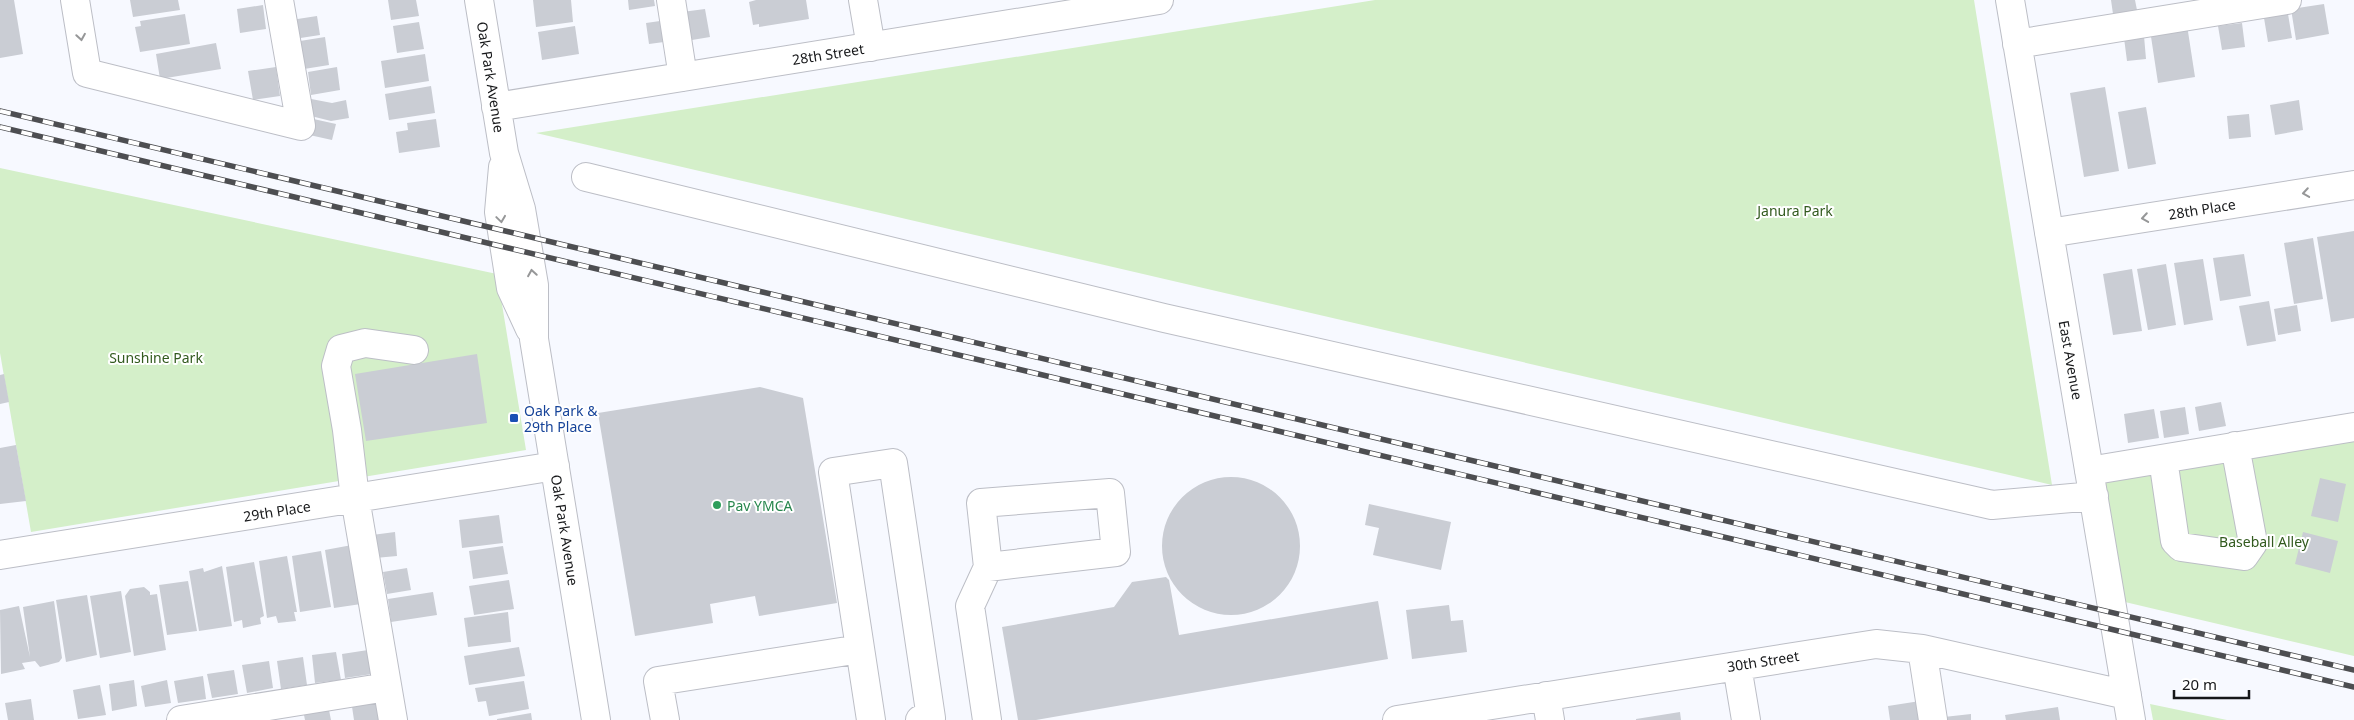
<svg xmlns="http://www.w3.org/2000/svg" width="2354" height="720" font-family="'Noto Sans',sans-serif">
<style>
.green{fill:#d4efc9}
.building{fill:#cacdd4}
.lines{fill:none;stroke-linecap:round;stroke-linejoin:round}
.minor-casing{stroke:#bcbec6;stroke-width:30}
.minor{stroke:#fff;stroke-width:28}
.rail-casing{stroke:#4d4e51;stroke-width:5.5}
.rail{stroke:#fff;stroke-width:4;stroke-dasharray:11;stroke-linecap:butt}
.oneway{stroke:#969798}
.transit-dot{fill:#1a4fb4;stroke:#fff;stroke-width:2}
.leisure-dot{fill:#2e9e5b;stroke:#fff;stroke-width:2}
.labels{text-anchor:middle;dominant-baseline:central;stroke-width:4;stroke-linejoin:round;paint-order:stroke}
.street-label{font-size:14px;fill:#161719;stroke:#fff}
.park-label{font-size:14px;fill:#325a1e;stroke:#fff}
.transit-label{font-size:14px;fill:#164399;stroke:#fff;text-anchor:start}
.leisure-label{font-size:14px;fill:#27864d;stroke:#fff;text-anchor:start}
</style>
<rect width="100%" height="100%" fill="#f7f9ff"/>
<path class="green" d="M1375 0H1974L2052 485 536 133Z
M0 168 497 274 526 450 31 532 0 353Z
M2354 435V656L2125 602 2104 477Z
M2150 704 2227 720H2153Z"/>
<path class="building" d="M0 0H14L23 54 0 58Z
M130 0H178L180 10 133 17Z
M388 0H416L419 16 391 20Z
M533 0H571L573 22 536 27Z
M628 0H654L655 6 629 10Z
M756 0H806L809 19 759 27V24L753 25 749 2Z
M2111 0H2135L2137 10 2113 14Z
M2324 4 2329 34 2296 40 2291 9Z
M263 5 266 29 240 33 237 9Z
M705 9 710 37 686 41 682 12Z
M185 14 190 44 140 52 135 27 141 26 140 21Z
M2288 14 2292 38 2268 42 2264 18Z
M317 16 320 35 294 39 291 20Z
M660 21 664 42 649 44 646 23Z
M419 22 424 49 397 53 393 26Z
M2242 23 2245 47 2222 50 2218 26Z
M2187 25 2195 77 2158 83 2150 30Z
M575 26 579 54 542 60 538 32Z
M2144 36 2146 59 2127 61 2124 38Z
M325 37 329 65 304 69 300 41Z
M216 43 221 69 160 79 156 54Z
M425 54 429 81 385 88 381 61Z
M276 67 280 96 253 100 248 71Z
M337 67 340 90 311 95 308 72Z
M431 86 435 113 389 120 385 94Z
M2105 87 2119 171 2084 177 2070 93Z
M306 98 332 103 346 100 349 118 331 121 303 114Z
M2299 100 2303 130 2275 135 2270 105Z
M2146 107 2156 164 2128 169 2118 112Z
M2249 114 2251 137 2229 139 2227 116Z
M309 118 336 124 332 140 305 134Z
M436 119 440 147 399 153 396 132 408 130 407 123Z
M2354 231V318L2331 322 2317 237Z
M2313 238 2323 299 2294 304 2284 243Z
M2244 254 2251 296 2220 301 2213 258Z
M2203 259 2213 320 2184 325 2174 263Z
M2166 264 2176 325 2148 330 2137 269Z
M2132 269 2142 331 2113 335 2103 274Z
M2269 301 2276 341 2247 346 2239 306Z
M2297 305 2301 331 2278 335 2274 309Z
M477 354 487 423 366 441 355 374Z
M4 374 9 402 0 404V375Z
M760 387 803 398 837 603 759 616 755 596 710 604 713 623 635 636 598 413Z
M2221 402 2226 426 2199 431 2195 407Z
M2185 407 2189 434 2164 438 2160 411Z
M2154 409 2159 438 2128 443 2124 414Z
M16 445 26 501 0 504V448Z
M1162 546a69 69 0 1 1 138 0a69 69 0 1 1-138 0Z
M2320 478 2346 484 2338 522 2311 516Z
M1369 504 1451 522 1441 570 1373 555 1379 528 1365 525Z
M499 515 503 543 462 548 459 520Z
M395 532 397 556 375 558 372 535Z
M2303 532 2338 541 2330 573 2295 564Z
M352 545 361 604 334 608 325 550Z
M503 546 508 574 473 579 469 551Z
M321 551 331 607 300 612 292 556Z
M287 556 297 612H294L296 621 278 623 276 616 267 618 259 561Z
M254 562 264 616 260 618 261 624 243 628 242 620 234 622 226 567Z
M222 566 232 626 199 631 189 571 203 568 204 572Z
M407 568 411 590 387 594 383 572Z
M1166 577 1169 580 1179 635 1378 601 1388 659 1036 720H1018L1002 627 1114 607 1132 582Z
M509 580 514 609 474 615 469 586Z
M188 581 197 631 167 635 159 585Z
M144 587 150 592V595L157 594 166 650 134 656 125 596 130 589Z
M121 591 131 652 100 658 90 596Z
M433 592 437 615 391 622 388 599Z
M87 595 97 655 66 662 56 600Z
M54 601 62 658 59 662 40 667 35 661 22 663 25 669 1 674 0 610 19 606 30 657 23 607Z
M1449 605 1451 621 1463 620 1467 652 1412 659 1406 610Z
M508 612 511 642 468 647 464 618Z
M519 647 525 676 469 685 464 656Z
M368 650 372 674 345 678 342 654Z
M336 652 341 680 315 683 312 655Z
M303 657 307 685 281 689 277 661Z
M269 661 273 688 247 693 242 665Z
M234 670 238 694 212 698 207 674Z
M203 676 206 699 178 703 174 681Z
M134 680 137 706 112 711 109 684Z
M167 680 171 703 145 707 141 686Z
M524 681 529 709 489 716 486 701 478 702 475 688Z
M100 685 106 715 78 719 73 690Z
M376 697 381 720H354L351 700Z
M31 699 34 720H8L5 703Z
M1920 701 1923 720H1890L1888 706Z
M328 705 331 720H305L303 710Z
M2058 707 2060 720H2006L2005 715Z
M1680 712 1681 720H1636V719Z
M531 713 532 720H497V719Z
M1971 714V720H1944V717Z"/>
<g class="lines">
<defs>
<path id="minor" d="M75 0 87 73 301 126 279 0
M479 0 504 153 521 209 534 285V339L596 720
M671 0 683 77
M863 0 871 47
M2010 0 2131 720
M2017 44 2287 0
M496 107 1159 0
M503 167 499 212 511 288 530 329
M586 177 1164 318 1992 505 2094 496
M2049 233 2354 185
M2163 459 2175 541 2181 547 2244 556 2253 543 2235 446
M2089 471 2354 427
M0 555 555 466
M1922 649 1933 720
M1737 666 1746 720
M1546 696 1550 720
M181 720 387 687
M393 720 355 498 347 430 336 366 341 349 365 343 414 350
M665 720 658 681 860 649
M871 720 833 472 893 463 931 718 920 720
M987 720 970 606 988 567 981 503 1110 493 1116 552 988 567
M1397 720 1876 644 1922 649 2127 695"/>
</defs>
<use href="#minor" class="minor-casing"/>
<use href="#minor" class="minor"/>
<defs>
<path id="rail" d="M0 111 2354 670
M0 127 2354 687"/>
</defs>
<use href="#rail" class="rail-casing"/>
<use href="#rail" class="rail"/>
</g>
<defs><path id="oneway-chevron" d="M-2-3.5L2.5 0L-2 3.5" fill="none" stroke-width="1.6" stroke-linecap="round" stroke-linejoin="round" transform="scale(1.25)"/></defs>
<g class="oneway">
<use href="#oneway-chevron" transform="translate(81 37) rotate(81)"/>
<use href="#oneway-chevron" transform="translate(2306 193) rotate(171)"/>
<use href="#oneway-chevron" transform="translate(2145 218) rotate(171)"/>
<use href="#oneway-chevron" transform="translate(501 219) rotate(82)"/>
<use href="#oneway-chevron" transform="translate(532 273) rotate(-99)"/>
</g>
<rect class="transit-dot" x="509" y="413" width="10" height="10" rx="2.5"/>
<circle class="leisure-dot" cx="717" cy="505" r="5"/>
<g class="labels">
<g class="street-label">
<text transform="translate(828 54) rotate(-9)">28th Street</text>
<text transform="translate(491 77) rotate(81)">Oak Park Avenue</text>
<text transform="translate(2202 209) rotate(-9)">28th Place</text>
<text transform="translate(2071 360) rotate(80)">East Avenue</text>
<text transform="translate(277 511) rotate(-9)">29th Place</text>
<text transform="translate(565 530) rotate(81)">Oak Park Avenue</text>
<text transform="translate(1763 661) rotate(-9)">30th Street</text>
</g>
<g class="park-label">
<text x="1795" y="210">Janura Park</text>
<text x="156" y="357">Sunshine Park</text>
<text x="2264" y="541">Baseball Alley</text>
</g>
<g class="transit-label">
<text x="524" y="410">Oak Park &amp;<tspan x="524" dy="16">29th Place</tspan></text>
</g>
<g class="leisure-label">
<text x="727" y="505">Pav YMCA</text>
</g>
</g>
<path d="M2174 690v8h75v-8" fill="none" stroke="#161719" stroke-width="2.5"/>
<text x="2182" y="690" font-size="15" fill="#161719" stroke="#ffffff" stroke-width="4" paint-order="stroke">20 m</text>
</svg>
